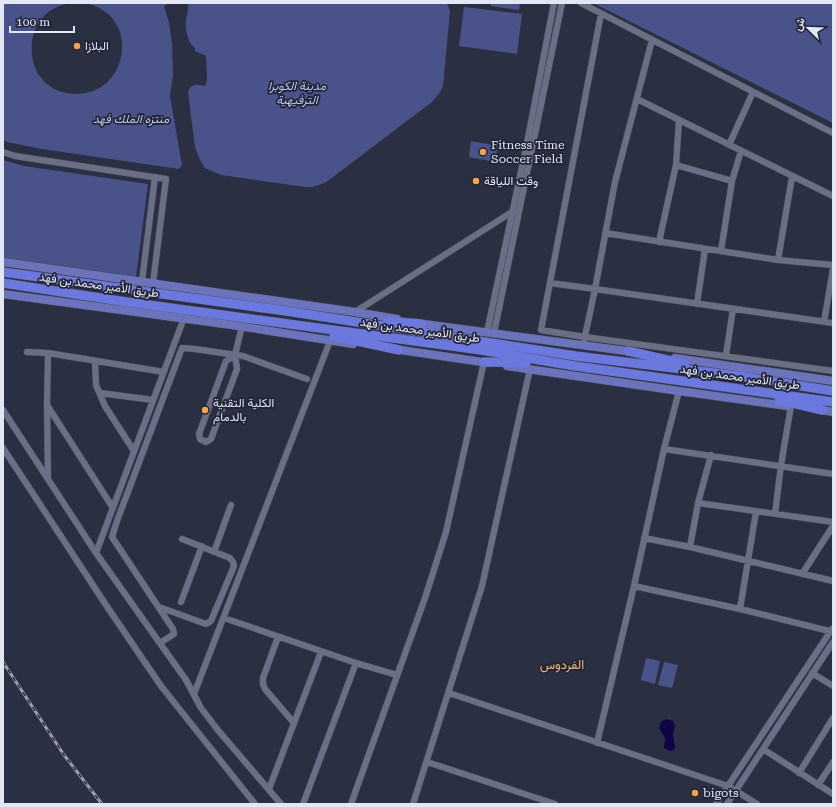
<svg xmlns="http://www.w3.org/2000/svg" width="836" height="807" font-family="'Roboto Serif',Vazirmatn,serif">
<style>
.green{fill:#4a5389}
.water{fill:#0d0545}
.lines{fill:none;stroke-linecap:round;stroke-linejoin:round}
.minor-casing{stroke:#4a4d5d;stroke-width:7}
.major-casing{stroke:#4a4d5d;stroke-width:9}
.highway-casing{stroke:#4a4d5d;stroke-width:10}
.minor{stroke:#6a6f85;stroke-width:6}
.major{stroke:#6b74ba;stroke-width:8}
.highway{stroke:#6b78dd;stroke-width:9}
.rail-casing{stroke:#9c9fae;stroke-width:3}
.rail{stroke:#222538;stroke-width:1.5;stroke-dasharray:4.5;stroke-linecap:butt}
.poi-dot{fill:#f6a246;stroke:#222538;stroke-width:1.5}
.labels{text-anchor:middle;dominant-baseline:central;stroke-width:3.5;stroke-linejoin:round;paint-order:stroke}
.poi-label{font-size:12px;fill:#e3e6f3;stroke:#222538;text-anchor:start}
.park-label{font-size:12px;font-style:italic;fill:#bec7ee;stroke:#222538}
.street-label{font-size:12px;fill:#e3e6f3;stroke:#222538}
.neighbourhood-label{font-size:13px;fill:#eeb47b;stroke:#222538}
</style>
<rect width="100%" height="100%" fill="#2b2f42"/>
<path class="green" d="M3 3H70C39 8 26 36 34 65 37 76 48 87 59 91 126 112 148 14 84 3H168L164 6 169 23 172 43 173 75 170 96 182 165 179 169 42 149 7 142 3 140Z
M188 3H447L450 11 443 86 439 94 432 102 325 183 312 187H305L221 175 205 168 200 160 195 147 188 92C190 84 198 84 205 86L207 81 206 56 195 51V48C188 43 185 30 186 22 186 15 189 10 188 3Z
M491 3H520L519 10 491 6Z
M595 3H833V123L595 4Z
M464 7 522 14 517 54 459 46Z
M471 141 498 146 495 162 469 157Z
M3 160 24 166 148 184 136 277 3 259Z
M646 658 660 661 655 684 641 680Z
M664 662 678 665 672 688 658 685Z"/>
<path class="water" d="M666 719 673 721 675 726 673 735 675 746 674 750 670 751 664 748 665 738 659 728 661 722Z"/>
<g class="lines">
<defs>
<path id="minor" d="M581 3 833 133
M601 14 541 330 585 337 833 371
M637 99 833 196
M729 145 753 92
M3 152 15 156 166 179 153 283
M676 165 732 181
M605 233 778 260 833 265
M659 242 676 165 679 120
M721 251 732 181 741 151
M778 260 792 177
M142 281 155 177
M550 283 595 289 833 323
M697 304 705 249
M355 312 515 210
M824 322 833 269
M487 332 527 143 554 3
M494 333 562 3
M584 341 595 289 615 182 652 40
M27 352 48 353
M235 355 237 369 211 439 206 442 200 439 199 434 226 361 235 355 242 326
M726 355 733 309
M95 361 96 385 105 406 134 451
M679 391 664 449 634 586 740 609 833 632
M100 393 153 400
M47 405 113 508
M3 410 96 553 186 680 201 708 217 729 281 804
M3 448 106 605 161 686 255 804
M664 449 833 474
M48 479 47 405 48 353 164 372
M698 503 833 522
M775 514 781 465 791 406
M644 538 690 547 833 581
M690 547 698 503 711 455
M214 552 231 505
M96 553 184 318
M802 574 833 526
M181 602 202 546
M159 607 206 624 211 621 234 566 233 562 230 558 182 539
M740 609 756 512
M224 618 356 663 397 675
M278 637 263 678V684L265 689 294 723
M160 643 174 634 173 629 112 537 117 521 182 348 195 349 243 356 307 379
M812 673 833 686
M449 693 728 786 757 804
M194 694 330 341
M597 743 634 586
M763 749 833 794
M427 762 555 804
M799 773 833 718
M818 785 833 762
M269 789 321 652
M303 804 356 663
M351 804 425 598 446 532 484 362
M413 804 482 586 530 369
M716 804 832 629
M727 804 833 642"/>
<path id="major" d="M3 262 355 312 397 319
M3 294 232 325 353 344
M416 323 634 352
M394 349 489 363
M675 358 833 381
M507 366 679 391 788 406
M816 409 833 412"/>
<path id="highway" d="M3 272 286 311 576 356 739 376 833 391
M3 283 127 302 481 350 575 366 833 402
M388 321 421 324
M334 336 399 350
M628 351 685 364
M484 362 526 363
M779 400 822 410"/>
</defs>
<use href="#minor" class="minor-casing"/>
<use href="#major" class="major-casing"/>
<use href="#highway" class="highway-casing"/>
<use href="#minor" class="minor"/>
<use href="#major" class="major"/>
<use href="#highway" class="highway"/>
<defs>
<path id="rail" d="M3 662 64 755 102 804"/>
</defs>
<use href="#rail" class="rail-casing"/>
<use href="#rail" class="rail"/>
</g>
<g class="poi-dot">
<circle cx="77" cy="46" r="4"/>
<circle cx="483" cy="152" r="4"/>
<circle cx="476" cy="181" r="4"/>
<circle cx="205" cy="410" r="4"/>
<circle cx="695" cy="793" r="4"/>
</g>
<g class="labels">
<g class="poi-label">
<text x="85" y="46">البلازا</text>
<text x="491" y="145">Fitness Time<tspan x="491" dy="14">Soccer Field</tspan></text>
<text x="484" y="181">وقت اللياقة</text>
<text x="213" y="403">الكلية التقنية<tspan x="213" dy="14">بالدمام</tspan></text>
<text x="703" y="793">bigots</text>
</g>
<g class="park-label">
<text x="297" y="86">مدينة الكوبرا<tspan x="297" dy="14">الترفيهية</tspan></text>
<text x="131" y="119">منتزه الملك فهد</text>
</g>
<g class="street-label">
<text transform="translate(99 285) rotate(8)">طريق الأمير محمد بن فهد</text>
<text transform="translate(420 330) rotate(8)">طريق الأمير محمد بن فهد</text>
<text transform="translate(740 377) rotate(8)">طريق الأمير محمد بن فهد</text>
</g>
<g class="neighbourhood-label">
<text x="562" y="664">الفردوس</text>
</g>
</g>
<rect width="836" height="807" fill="none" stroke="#e3e6f3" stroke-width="8"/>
<g transform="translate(808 28) rotate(293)" stroke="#222538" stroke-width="3" paint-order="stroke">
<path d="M0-3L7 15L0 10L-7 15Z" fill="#e3e6f3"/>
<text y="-6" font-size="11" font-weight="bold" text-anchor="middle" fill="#e3e6f3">ش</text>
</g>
<path d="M10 26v6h64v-6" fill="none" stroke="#e3e6f3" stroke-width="2"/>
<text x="16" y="26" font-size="12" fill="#e3e6f3" stroke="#222538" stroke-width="3" paint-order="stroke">100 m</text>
</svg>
